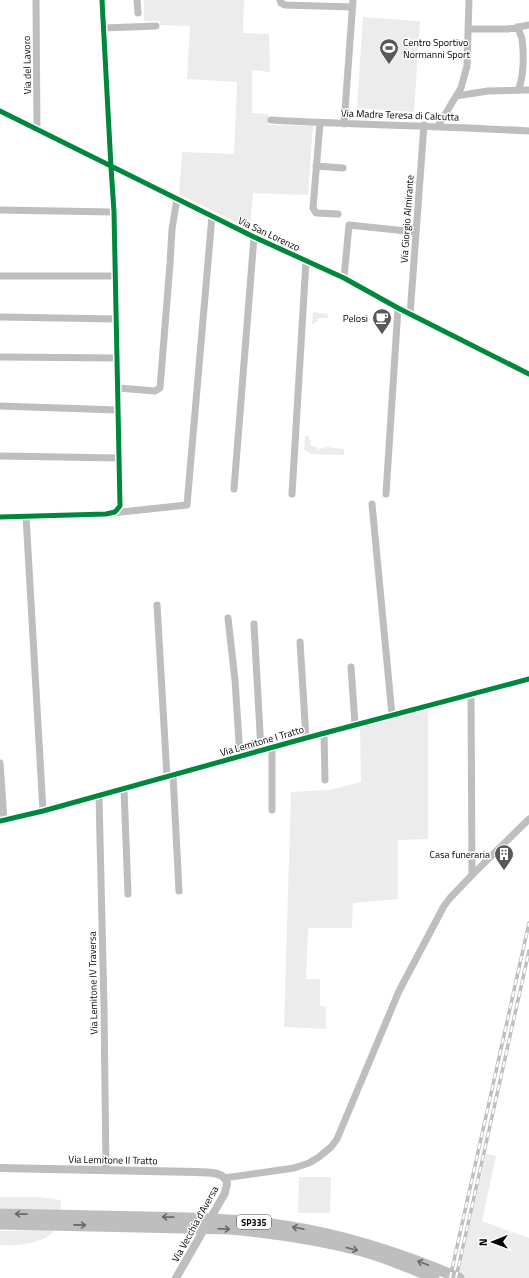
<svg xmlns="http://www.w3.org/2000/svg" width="529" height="1278" font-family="'Titillium Web',sans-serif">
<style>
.green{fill:#ececec}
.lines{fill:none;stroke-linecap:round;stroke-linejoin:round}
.minor{stroke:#bebebe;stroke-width:7}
.tertiary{stroke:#bebebe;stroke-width:8}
.trunk{stroke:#bebebe;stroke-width:11}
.rail-casing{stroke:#bebebe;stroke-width:3.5}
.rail{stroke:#fff;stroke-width:2;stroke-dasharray:6;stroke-linecap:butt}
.cycleway-casing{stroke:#fff;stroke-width:8}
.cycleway{stroke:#00873e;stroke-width:5}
.oneway{stroke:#686868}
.labels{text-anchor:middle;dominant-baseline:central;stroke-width:3;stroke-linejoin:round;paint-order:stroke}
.shield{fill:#fff;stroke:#4c4c4c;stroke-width:1}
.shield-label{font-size:9px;font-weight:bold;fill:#000}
.poi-label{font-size:10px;fill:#000;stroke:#fff;text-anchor:end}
.street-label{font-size:10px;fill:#000;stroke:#fff}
</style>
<rect width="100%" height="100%" fill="#fff"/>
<path class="green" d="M144 0H244L243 33 269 34 270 72 252 70V113L268 114V125L313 126 308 195 253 193 250 229 179 194 182 152 234 154 237 82 187 79 190 26 160 25V21H144Z
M363 17 420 21 414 112 357 108Z
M313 312 328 314V318H318L317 322H315V324H312Z
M375 317H390L389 326H382V322H375Z
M305 436H309V439L311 440 310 445 317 448 318 451V449L327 447 344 449V455L311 454 304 450Z
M428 708V839L398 840V899L353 903 352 928H308L306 979H320V1006L326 1007V1029L284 1027 291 792 330 790 361 782 360 725Z
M486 1154 496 1156 482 1221 529 1238V1278H458Z
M299 1177H331L330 1213H298Z
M0 1197H39L60 1200C62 1205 60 1210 60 1215 58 1221 57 1228 53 1232 44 1243 14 1247 0 1245V1231L46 1230 15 1209 0 1208Z"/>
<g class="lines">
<path class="minor" d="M36 0 37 130
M137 0 138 13
M280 0 281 3 285 5 352 7
M517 27C519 31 521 35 522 39 524 53 524 78 518 90
M103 28 156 26
M468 29H508L529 25
M456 96 488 91 529 90
M0 111 254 237 344 278 398 308 529 374
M271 120C357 125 443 126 529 131
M320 123 313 208 316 213 338 214
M344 124 353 0
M438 126 461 88 467 66 469 0
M316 166 343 168
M0 210 114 212
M0 276H116
M344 278 349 225 416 232
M410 315 424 125
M0 317 116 319
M0 357 117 358
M118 388 155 391 160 388 170 264 172 229 177 199
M0 406 118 410
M0 456 119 458
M234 489 254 237
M292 494 306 261
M386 494 398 308
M372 504 392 715
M112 513 187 505 212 216
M26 516 43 811
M0 517 106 514 115 512 120 506 114 212 111 167 102 0
M157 605 167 777
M228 618 235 680 240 757
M254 624 261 751
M300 642 306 738
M351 667 355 724
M471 694 472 875
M324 733 325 780
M272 747V810
M0 763 4 820
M173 775 179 891
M124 789 128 894
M99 796 104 1007 106 1170
M0 821 43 811 306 738 529 679
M224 1178 294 1168 309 1163 319 1157 331 1147 337 1139 399 991 444 906 450 898 472 875 529 819"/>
<path class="tertiary" d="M0 1168 197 1172C206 1173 225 1171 227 1183 227 1186 225 1190 225 1193L176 1278"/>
<path class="trunk" d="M0 1214C49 1215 97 1216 146 1217 192 1218 239 1219 285 1226 345 1235 403 1254 459 1278
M0 1224 230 1229C272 1233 314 1239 354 1249 382 1256 408 1267 434 1278"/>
<defs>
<path id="rail" d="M450 1278 529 923
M456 1278 529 951"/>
</defs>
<use href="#rail" class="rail-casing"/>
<use href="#rail" class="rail"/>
<defs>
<path id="cycleway" d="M0 111 254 237 344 278 398 308 529 374
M0 517 106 514 115 512 120 506 114 212 111 167 102 0
M0 821 43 811 306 738 529 679"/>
</defs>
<use href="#cycleway" class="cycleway-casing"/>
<use href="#cycleway" class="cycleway"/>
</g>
<defs><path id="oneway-shaft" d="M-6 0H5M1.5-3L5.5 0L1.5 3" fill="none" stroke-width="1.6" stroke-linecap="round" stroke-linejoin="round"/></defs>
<g class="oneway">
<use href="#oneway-shaft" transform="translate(21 1214) rotate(-179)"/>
<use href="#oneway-shaft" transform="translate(168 1217) rotate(-179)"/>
<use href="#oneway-shaft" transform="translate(80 1225) rotate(1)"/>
<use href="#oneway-shaft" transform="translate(298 1228) rotate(-169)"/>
<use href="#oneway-shaft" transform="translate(224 1229) rotate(2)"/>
<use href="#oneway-shaft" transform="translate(352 1249) rotate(14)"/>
<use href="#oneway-shaft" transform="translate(423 1263) rotate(-159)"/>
</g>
<defs>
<symbol id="stadium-pin" viewBox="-11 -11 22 30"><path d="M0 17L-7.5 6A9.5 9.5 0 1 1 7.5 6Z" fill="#595959" stroke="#fff"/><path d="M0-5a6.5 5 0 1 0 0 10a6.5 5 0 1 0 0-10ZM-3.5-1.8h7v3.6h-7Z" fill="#fff"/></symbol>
<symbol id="cafe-pin" viewBox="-11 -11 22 30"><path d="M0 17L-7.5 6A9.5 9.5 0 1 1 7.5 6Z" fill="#595959" stroke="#fff"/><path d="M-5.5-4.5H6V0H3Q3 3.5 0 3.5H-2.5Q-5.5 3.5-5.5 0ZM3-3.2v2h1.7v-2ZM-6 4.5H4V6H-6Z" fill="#fff"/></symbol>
<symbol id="building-pin" viewBox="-11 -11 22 30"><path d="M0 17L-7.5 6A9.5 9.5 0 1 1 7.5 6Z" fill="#595959" stroke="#fff"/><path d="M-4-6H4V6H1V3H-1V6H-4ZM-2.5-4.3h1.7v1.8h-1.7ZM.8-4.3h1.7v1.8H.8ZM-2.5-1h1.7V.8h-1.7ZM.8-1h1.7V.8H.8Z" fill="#fff"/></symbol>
</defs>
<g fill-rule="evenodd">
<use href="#stadium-pin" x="378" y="37" width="22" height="30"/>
<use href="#cafe-pin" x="371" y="307" width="22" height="30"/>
<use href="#building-pin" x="493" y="843" width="22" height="30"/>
</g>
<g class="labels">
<rect class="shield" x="237" y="1215" width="34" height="14" rx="3"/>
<g class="shield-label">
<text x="254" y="1222">SP335</text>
</g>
<g class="poi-label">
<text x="403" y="42" text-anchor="start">Centro Sportivo<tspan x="403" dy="12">Normanni Sport</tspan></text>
<text x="368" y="318">Pelosi</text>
<text x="490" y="854">Casa funeraria</text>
</g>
<g class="street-label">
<text transform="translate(27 65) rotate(-91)">Via del Lavoro</text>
<text transform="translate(400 115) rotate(2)">Via Madre Teresa di Calcutta</text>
<text transform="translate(407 219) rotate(-86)">Via Giorgio Almirante</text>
<text transform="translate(269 234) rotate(25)">Via San Lorenzo</text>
<text transform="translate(262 741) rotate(-16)">Via Lemitone I Tratto</text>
<text transform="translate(93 983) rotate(-91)">Via Lemitone IV Traversa</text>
<text transform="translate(113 1160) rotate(1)">Via Lemitone II Tratto</text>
<text transform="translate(195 1224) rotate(-61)">Via Vecchia d'Aversa</text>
</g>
</g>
<g transform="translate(493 1242) rotate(269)" stroke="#ffffff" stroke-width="3" paint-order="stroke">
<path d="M0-3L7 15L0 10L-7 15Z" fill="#000000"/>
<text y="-6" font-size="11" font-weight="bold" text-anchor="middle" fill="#000000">N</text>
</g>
</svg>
